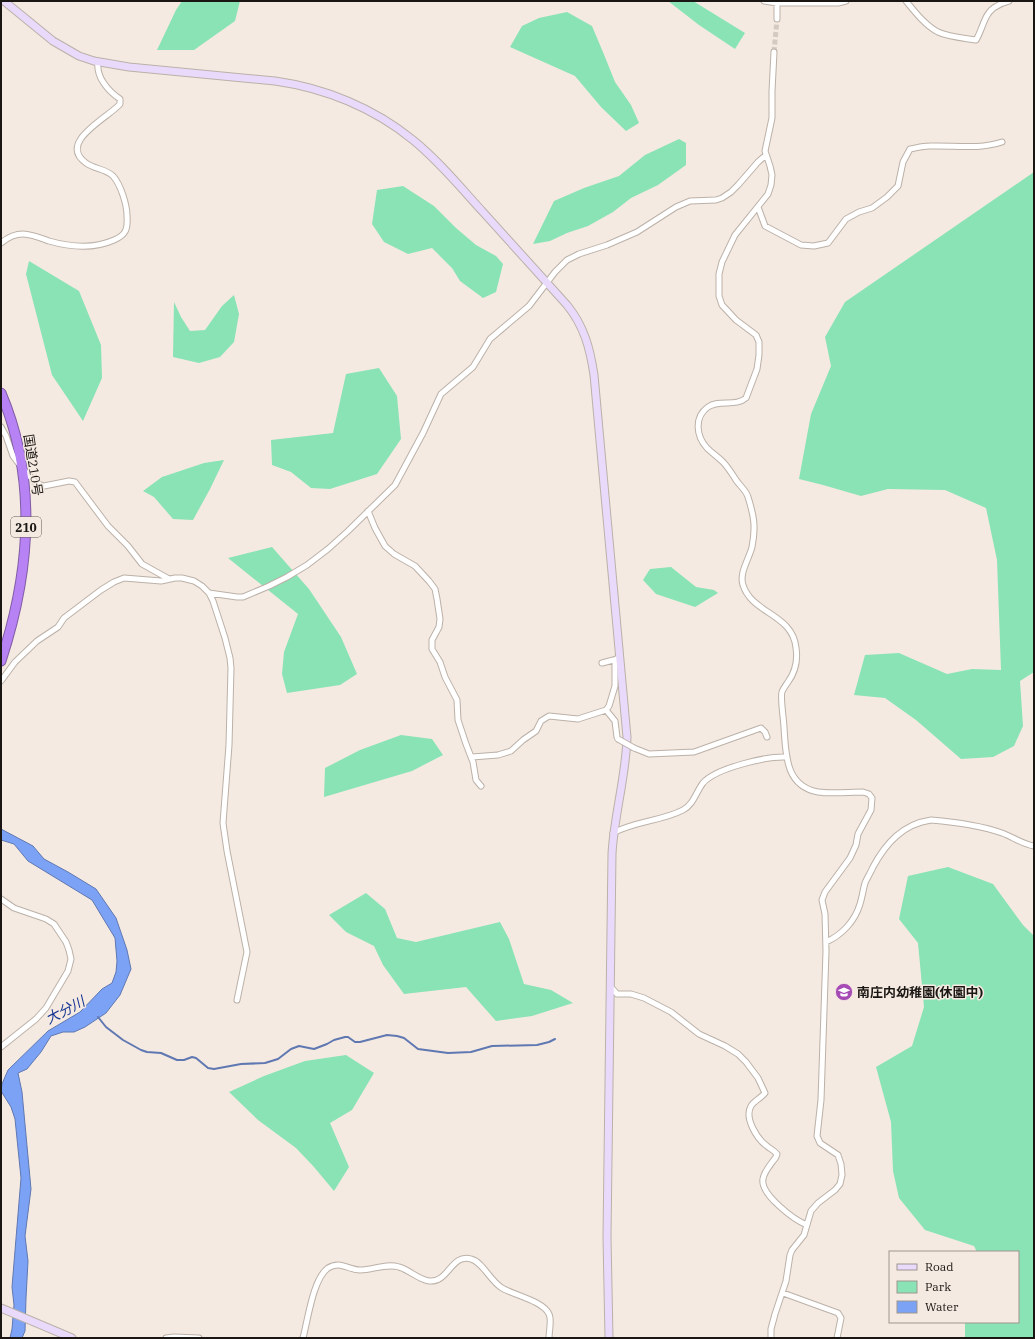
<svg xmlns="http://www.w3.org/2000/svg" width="1035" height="1339" font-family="'IBM Plex Serif','Noto Sans JP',serif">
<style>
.green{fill:#89e3b5}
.water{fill:#7ca2f6;stroke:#5f78b2}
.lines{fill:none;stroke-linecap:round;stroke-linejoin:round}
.stream{stroke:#5f78b2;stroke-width:2}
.street-tunnel{stroke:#d4cac2;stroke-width:5;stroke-dasharray:5 2.5;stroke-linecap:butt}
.street-casing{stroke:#bbb1a8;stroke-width:7}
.secondary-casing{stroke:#bbb1a8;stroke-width:9}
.highway-casing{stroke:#805ca5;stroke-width:11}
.street{stroke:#fff;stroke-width:5}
.secondary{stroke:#e9dafc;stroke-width:7}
.highway{stroke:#b782f4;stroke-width:9}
.street-bridge-casing{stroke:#bbb1a8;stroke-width:7;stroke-linecap:butt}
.street-bridge{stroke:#fff;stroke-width:5}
.labels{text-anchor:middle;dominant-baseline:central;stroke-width:3;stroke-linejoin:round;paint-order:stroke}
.shield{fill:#f5eae1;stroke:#5c5651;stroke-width:1}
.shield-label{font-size:12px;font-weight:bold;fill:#1a1613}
.street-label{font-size:13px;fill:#1a1613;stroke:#f5eae1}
.poi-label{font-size:13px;font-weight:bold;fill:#1a1613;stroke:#f5eae1;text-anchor:start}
.water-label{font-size:14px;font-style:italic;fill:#143593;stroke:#f5eae1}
</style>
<rect width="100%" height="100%" fill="#f5eae1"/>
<path class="green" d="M182 1H240L235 21 194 50H157L176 10Z
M668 1H693L745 33 735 49 699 25Z
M567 12 592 26 605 57 615 82 631 105 639 123 626 131 601 107 575 76 510 47 522 26 539 18Z
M679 139 686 143V165L658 185 631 198 613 212 588 226 567 233 550 241 533 244 554 201 584 188 619 176 645 155Z
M1034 172V672L1020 681 1023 726 1014 746 993 757 961 759 916 720 885 698 854 695 865 655 899 653 947 674 972 669 1001 670 997 560 986 508 945 490 888 489 861 496 823 485 799 479 811 414 831 366 825 337 845 302Z
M403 186 434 206 456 228 476 245 496 256 503 264 496 292 483 298 460 281 452 268 432 248 408 254 384 242 372 224 377 190Z
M29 261 79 291 101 345 102 378 83 421 52 375 26 274Z
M234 295 239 314 234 342 220 357 199 363 173 357 174 302 181 317 190 331 205 330 222 306Z
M379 368 397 396 401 439 377 474 330 489 311 488 291 472 272 465 271 440 333 433 346 374Z
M224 460 210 489 193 520 173 519 154 497 143 491 162 477 204 463Z
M272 547 309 589 341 637 357 674 340 685 287 693 282 674 284 652 298 614 228 558Z
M671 567 696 587 714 590 718 593 695 607 656 594 643 580 650 569Z
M401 735 432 739 443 755 412 771 324 797 325 768 360 750Z
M948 867 993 884 1023 925 1034 936V1338H965V1322H1018V1252H977L974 1246 925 1230 899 1198 893 1171 891 1122 876 1067 912 1046 924 1007 918 943 899 919 908 876Z
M366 893 385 909 397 938 416 942 500 922 509 939 524 984 551 990 573 1003 532 1016 496 1021 466 987 404 994 383 965 374 946 346 932 329 915Z
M346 1055 374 1073 352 1110 330 1123 349 1167 334 1191 314 1167 296 1148 258 1120 229 1092 264 1076 305 1061Z"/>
<path class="water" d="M1 829 33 846 44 859 68 872 96 889 116 918 127 950 131 969 120 995 106 1013 85 1027 74 1032H63L51 1036 41 1052 27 1069 18 1073 22 1092 31 1189 25 1236 28 1261 26 1298 25 1331 22 1338H10L12 1329 14 1305 12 1287 21 1178 15 1119 11 1107 1 1091 2 1084 8 1070 48 1031 80 1012 102 989 112 983 116 972 117 961 115 938 92 900 28 861 14 844 1 840Z"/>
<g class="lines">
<path class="stream" d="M98 1017 106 1027 123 1040 141 1050 147 1052 161 1053 177 1060H184L192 1057 196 1058 208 1068 214 1069 241 1064 265 1063 278 1059 291 1049 299 1046 314 1049 327 1044 334 1040 345 1037H348L355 1042H360L387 1035 397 1036 404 1038 418 1049 448 1053 471 1052 492 1046 537 1045 549 1042 555 1039"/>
<path class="street-tunnel" d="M774 52 777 19"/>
<defs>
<path id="street" d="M764 1 777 3H838L846 1
M906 1C915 12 925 25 938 32 949 37 964 38 976 40 983 29 984 12 997 6 1000 4 1005 2 1009 1
M777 19V3
M758 207 765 226 801 245 814 246 828 243 846 219 859 212 872 208 887 197 898 186 903 162 910 149C916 148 923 146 929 146 953 145 978 150 1002 142
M1 243C7 238 14 234 23 234 31 234 41 238 49 241 70 247 94 249 114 240 126 235 128 229 127 216 127 205 121 185 113 176 106 169 94 169 86 163 57 142 108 118 120 104V99C108 91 96 77 98 62
M1 427 6 436 13 456 22 468 36 483 44 486 69 481 75 482 108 526 128 546 142 564 169 579
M368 511 375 528 385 546 394 554 415 566 429 581 435 589 437 599 440 619 439 627 432 640V649L440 662 445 677 457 700 458 720 466 744 473 762 476 780 481 786
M209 593 237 597H243L269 586 287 577 307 565 328 549 348 531 395 485 423 433 441 394 473 367 490 339 529 306 555 272 567 260 579 254 607 245 637 232 676 207 690 201 716 200 722 198 731 192 738 185 758 162 766 155
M602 663 617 659
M1 681 15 662 37 641 58 627 64 618 101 590 114 582 124 578 161 581 175 578H182L194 581 202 586 209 593 213 601 225 638 230 658 231 668 229 745 223 823 227 851 247 952 237 1000
M606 710 615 721 617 737 618 739
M634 748 649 754 694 752 761 728 765 732 767 737
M472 757 498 755 511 751 523 740 536 731 541 721 549 716 578 719 606 710 609 706 615 686V662L616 659
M613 833C635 821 662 821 683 810 694 804 696 792 703 783 716 768 767 756 787 757
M1 899 14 908 46 919 54 924 66 942 69 950 71 959 68 971 46 1008 36 1019 1 1047
M826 942C842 935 855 921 860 904 862 898 863 890 865 883 867 878 871 872 873 867 886 843 903 824 931 820 955 822 979 825 1002 833 1013 837 1022 844 1034 846
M610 986 617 994H631L644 998 671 1012 699 1034 725 1046 738 1054 746 1062 758 1078 765 1093C761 1098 754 1101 751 1106 744 1118 757 1139 767 1146 770 1149 774 1150 777 1154L776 1157C772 1163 764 1171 763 1179 760 1194 794 1220 807 1225
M783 1293 838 1313 841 1318 837 1338
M166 1338 174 1337 199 1338
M303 1338C308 1319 313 1279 328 1268 340 1260 348 1270 360 1270 373 1270 386 1263 399 1267 410 1270 417 1279 429 1281 449 1283 451 1253 471 1259 483 1262 490 1281 502 1288 514 1295 543 1301 549 1314 552 1320 549 1331 549 1338
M771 1338V1329L775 1314 786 1281 790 1255 792 1250 804 1235 811 1211 818 1203 835 1190 840 1184 842 1175 841 1164 838 1155 820 1143 817 1136 821 1100 826 951 825 914 822 900 825 892 850 858 856 845 858 834 871 810 872 798 869 794 863 792C850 792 830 794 818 792 785 786 786 754 784 728 784 721 780 697 782 692 783 689 786 685 788 682 796 671 798 661 796 648 793 614 752 614 743 585 739 573 749 559 752 547 756 527 754 516 748 497 746 490 740 486 736 480 732 474 728 467 723 462 718 457 712 453 707 448 696 436 694 417 708 407 719 399 736 407 746 398L757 369 759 355V342L756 335 736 320 722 305 719 296V274L722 262 735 235 768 194 771 185 772 175 770 166 765 151 772 118V91L774 52"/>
<path id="secondary" d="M4 1 53 41 79 56 94 61 129 67 275 81C325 88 374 108 413 140 439 161 461 188 483 212 511 243 539 274 567 305 584 326 590 348 594 375L627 737C626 777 614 815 612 854L607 1237 609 1338
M1 1308 72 1338"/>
<path id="highway" d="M1 393C38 480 30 573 1 661"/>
</defs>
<use href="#street" class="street-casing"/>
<use href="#secondary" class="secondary-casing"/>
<use href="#highway" class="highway-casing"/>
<use href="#street" class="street"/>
<use href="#secondary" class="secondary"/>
<use href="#highway" class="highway"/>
<defs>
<path id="street-bridge" d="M618 739 634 748"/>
</defs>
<use href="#street-bridge" class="street-bridge-casing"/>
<use href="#street-bridge" class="street-bridge"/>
</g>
<defs>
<symbol id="school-disc" viewBox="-11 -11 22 22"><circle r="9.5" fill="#a64bb6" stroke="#f5eae1"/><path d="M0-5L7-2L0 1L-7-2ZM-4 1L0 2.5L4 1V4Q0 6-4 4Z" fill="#fff"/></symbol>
</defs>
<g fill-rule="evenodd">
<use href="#school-disc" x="834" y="982" width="20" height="20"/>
</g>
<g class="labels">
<rect class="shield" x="11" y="517" width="30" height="20" rx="3"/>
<g class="shield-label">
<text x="26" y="527">210</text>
</g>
<g class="street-label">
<text transform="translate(33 465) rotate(81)">国道210号</text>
</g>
<g class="poi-label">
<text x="857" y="992">南庄内幼稚園(休園中)</text>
</g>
<g class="water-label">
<text transform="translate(65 1010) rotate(-28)">大分川</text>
</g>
</g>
<rect width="1035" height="1339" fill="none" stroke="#1a1613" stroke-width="4"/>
<rect x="889" y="1251" width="130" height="72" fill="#f5eae1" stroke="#9d958f"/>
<rect x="897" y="1264" width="20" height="6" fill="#e9dafc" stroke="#9d958f"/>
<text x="925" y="1271" font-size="12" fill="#1a1613">Road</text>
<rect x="897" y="1281" width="20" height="12" fill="#89e3b5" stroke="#9d958f"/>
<text x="925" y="1291" font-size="12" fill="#1a1613">Park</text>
<rect x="897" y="1301" width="20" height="12" fill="#7ca2f6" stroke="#9d958f"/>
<text x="925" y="1311" font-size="12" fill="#1a1613">Water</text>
</svg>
